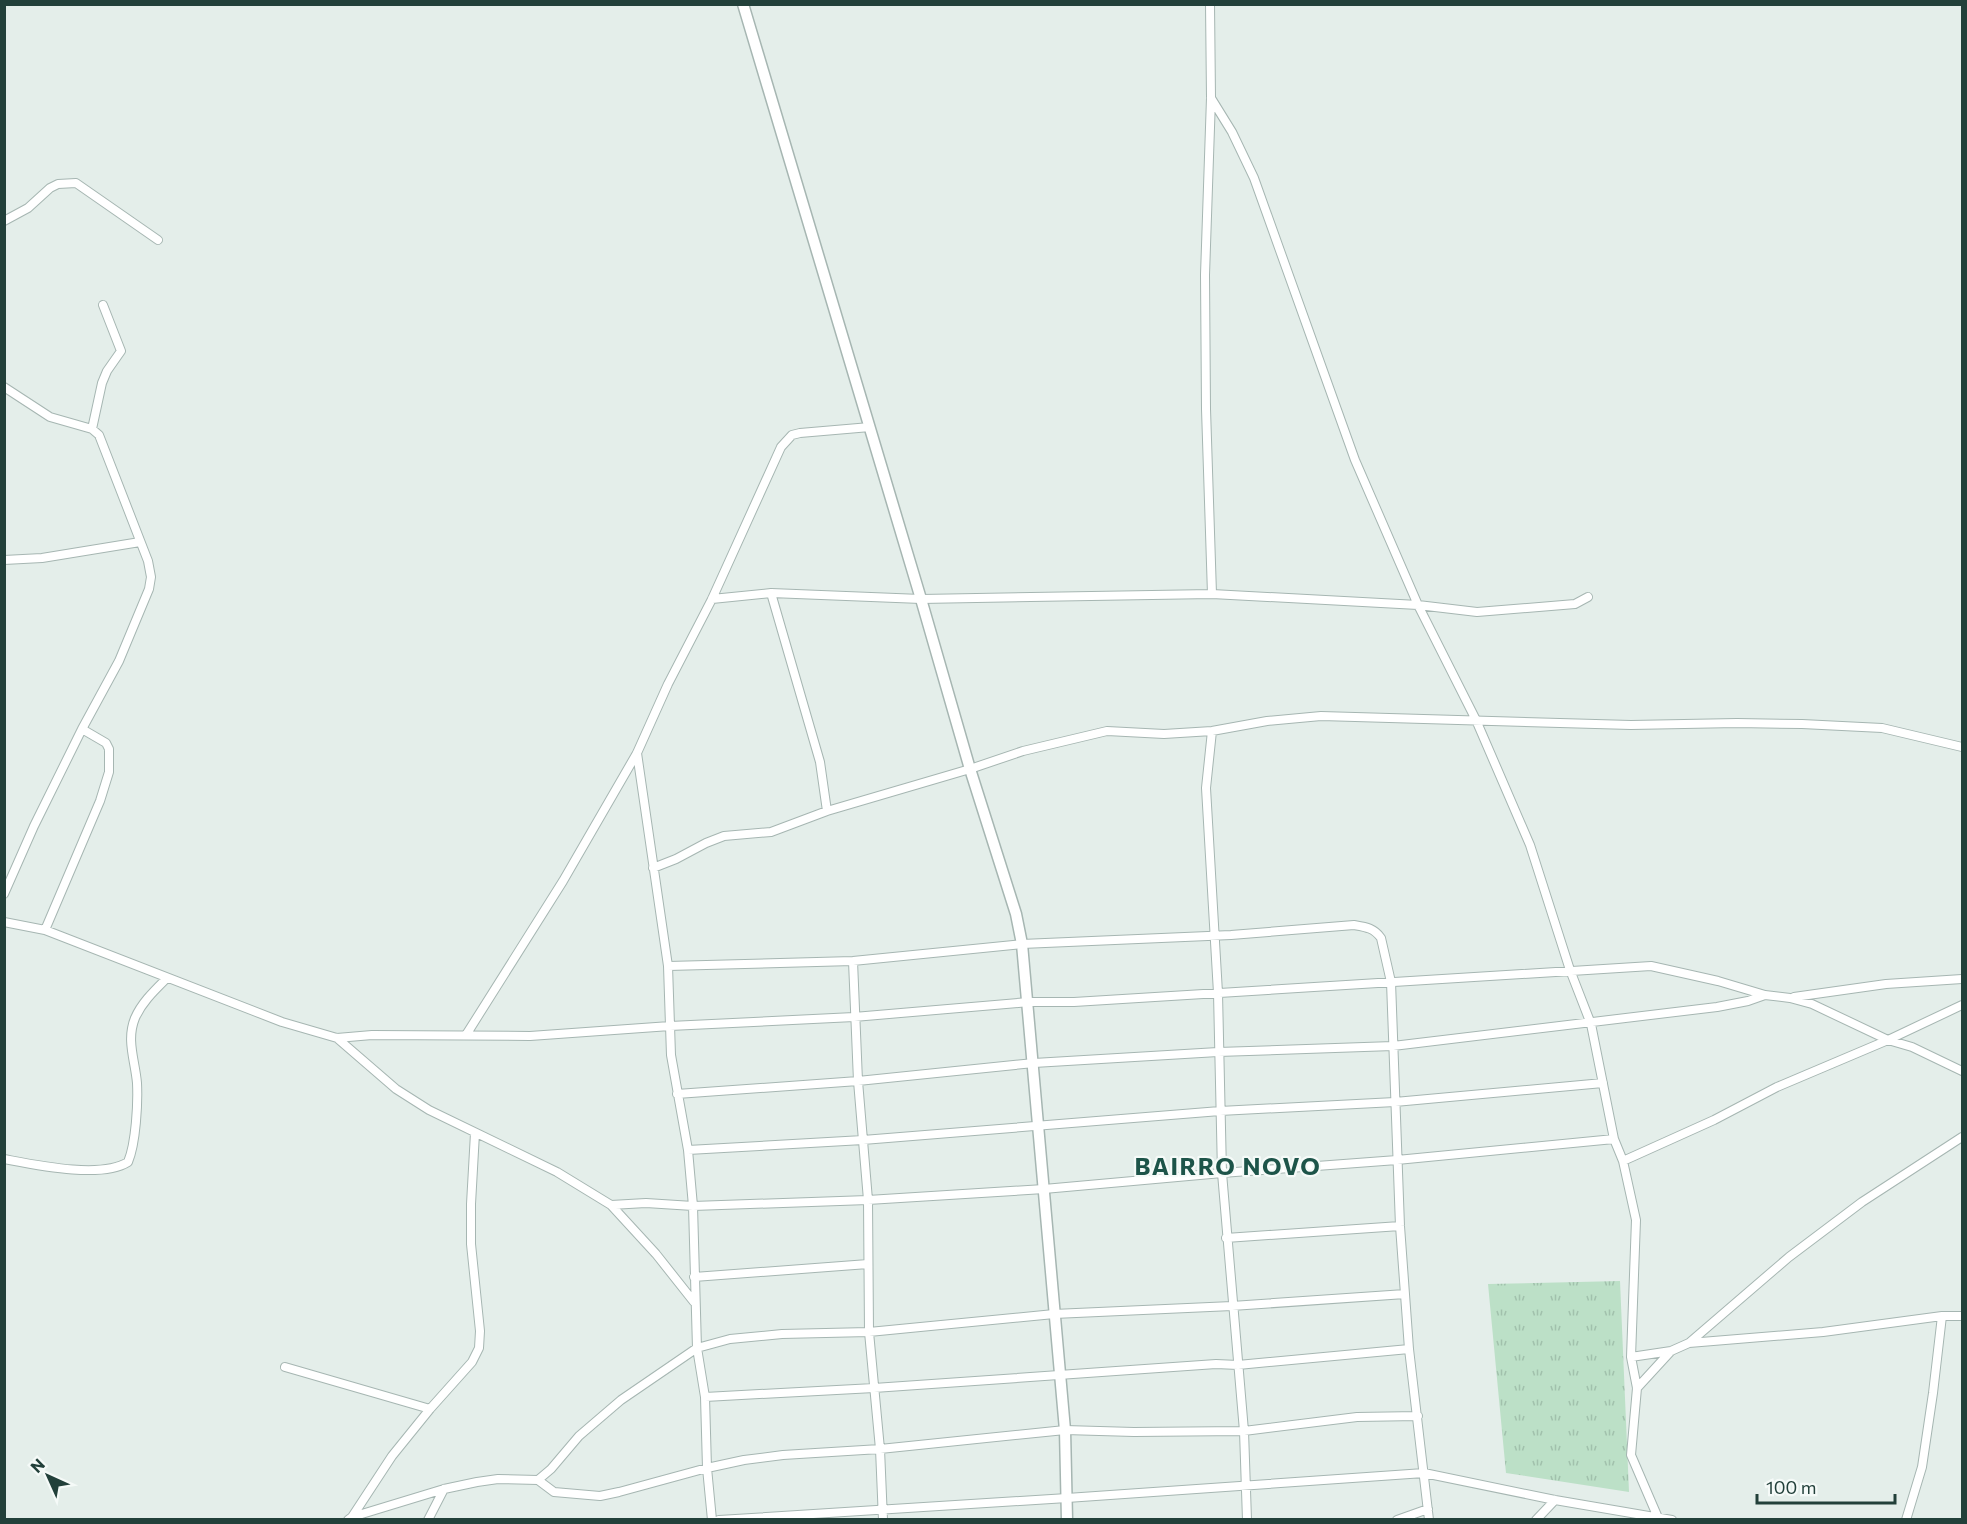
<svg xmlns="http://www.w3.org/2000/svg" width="1967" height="1524" font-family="Commissioner,sans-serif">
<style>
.grass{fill:url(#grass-tufts)}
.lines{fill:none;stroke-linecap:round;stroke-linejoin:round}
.minor-casing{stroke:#a6b6b2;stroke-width:10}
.tertiary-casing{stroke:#a6b6b2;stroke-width:13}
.minor{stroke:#fff;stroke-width:8}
.tertiary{stroke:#fff;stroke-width:10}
.labels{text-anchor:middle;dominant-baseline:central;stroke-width:4.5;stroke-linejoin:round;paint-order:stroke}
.district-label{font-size:24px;font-weight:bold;letter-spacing:1.5px;fill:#1d5449;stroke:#f5faf8}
</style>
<defs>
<pattern id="grass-tufts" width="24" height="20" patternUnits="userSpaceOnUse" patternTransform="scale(1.5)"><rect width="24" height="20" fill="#bce0c7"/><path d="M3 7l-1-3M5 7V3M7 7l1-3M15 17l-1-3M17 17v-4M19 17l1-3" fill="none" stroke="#a1c1ac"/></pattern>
</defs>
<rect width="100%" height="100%" fill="#e4eeea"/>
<path class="grass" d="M1620 1281 1629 1492 1506 1473 1488 1284Z"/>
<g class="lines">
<defs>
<path id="minor" d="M1210 4 1211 98 1205 275 1206 409 1212 594
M1211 98 1232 132 1254 178 1355 460 1418 605 1476 720 1530 845 1570 970 1591 1024 1614 1139 1623 1161 1636 1220 1631 1357 1637 1388 1631 1455 1659 1520
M4 221 28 208 50 188 58 184 76 183 158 240
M4 387 50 417 92 429 99 435 148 561 151 577 149 589 119 661 82 729 34 826 4 894
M92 429 102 383 107 371 121 351 103 305
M4 560 42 558 140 542
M771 593 820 762 827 811
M712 599 771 593 921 599 1212 594 1418 605 1477 612 1575 604 1588 597
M1212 731 1206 788 1218 993 1222 1173 1244 1431 1247 1520
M637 753 668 966 671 1055 688 1150 693 1206 697 1348 705 1397 707 1468 712 1520
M653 868 676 859 706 843 724 836 771 832 827 811 970 769 1023 751 1107 731 1164 734 1212 731 1267 721 1321 716 1631 725 1737 723 1802 724 1882 728 1962 747
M4 922 45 930 282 1022 337 1038 372 1035 530 1036 670 1026 854 1017 1029 1002H1074L1651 966 1718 981 1765 995 1790 998 1812 1004 1888 1040 1912 1047 1962 1071
M45 930 100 801 109 772V749L106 743 82 729
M853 961 858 1081 868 1200 869 1332 880 1449 883 1520
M668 966 853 961 1022 944 1231 935 1354 925C1366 927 1374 928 1381 938L1391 982 1400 1226 1409 1349 1429 1520
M1794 997 1886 984 1962 979
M466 1035 563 881 637 753 668 684 712 599 781 447 792 435 800 433 870 427
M337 1038 396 1089 429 1110 557 1172 611 1205 656 1254 694 1302
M677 1094 858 1081 1034 1063 1218 1052 1393 1046 1717 1007 1748 1001 1765 995
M688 1150 863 1140 1220 1111 1395 1102 1603 1083
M4 1159C36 1165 101 1179 128 1162 136 1143 138 1103 137 1083 135 1060 126 1040 135 1018 142 1002 155 990 167 978
M1623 1161 1714 1120 1777 1087 1888 1040 1962 1005
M611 1205 646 1203 693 1206 868 1200 1044 1189 1222 1173 1397 1160 1614 1139
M1226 1238 1400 1226
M694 1277 868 1264
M1689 1343 1823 1332 1942 1316H1962
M1631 1357 1671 1351
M285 1367 430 1409
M1637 1388 1671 1351 1689 1343 1789 1257 1862 1202 1962 1137
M705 1397 874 1388 1216 1364 1238 1365 1409 1349
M538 1480 554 1492 600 1496 619 1492 707 1468 744 1460 783 1455 880 1449 1065 1430 1134 1432 1244 1431 1357 1417 1418 1416
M352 1517 392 1456 430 1409 472 1362 479 1348 480 1331 471 1244V1204L475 1133
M348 1520 352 1517 444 1489 477 1482 498 1479 538 1480 551 1469 579 1436 621 1400 697 1348 730 1339 782 1334 869 1332 1054 1314 1232 1306 1405 1294
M428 1520 444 1489
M719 1520 1067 1498 1424 1473 1555 1500 1672 1520
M1397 1520 1428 1509
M1536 1520 1555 1500
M1906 1520 1922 1467 1933 1393 1942 1316"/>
<path id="tertiary" d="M743 4 921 599 970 769 1016 914 1022 944 1065 1430 1067 1520"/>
</defs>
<use href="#minor" class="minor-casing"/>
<use href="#tertiary" class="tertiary-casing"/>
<use href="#minor" class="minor"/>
<use href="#tertiary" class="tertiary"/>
</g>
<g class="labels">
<g class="district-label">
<text x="1228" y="1165">BAIRRO NOVO</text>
</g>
</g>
<rect width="1967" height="1524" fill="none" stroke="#22403a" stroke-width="12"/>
<g transform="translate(48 1476) rotate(315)" stroke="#f5faf8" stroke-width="4.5" paint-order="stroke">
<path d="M0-4.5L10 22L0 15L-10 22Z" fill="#22403a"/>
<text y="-9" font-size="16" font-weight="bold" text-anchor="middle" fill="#22403a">N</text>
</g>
<path d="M1757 1494v9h138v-9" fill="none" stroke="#22403a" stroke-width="3"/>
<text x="1766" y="1494" font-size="18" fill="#22403a" stroke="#f5faf8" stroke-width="4.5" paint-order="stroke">100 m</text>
</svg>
